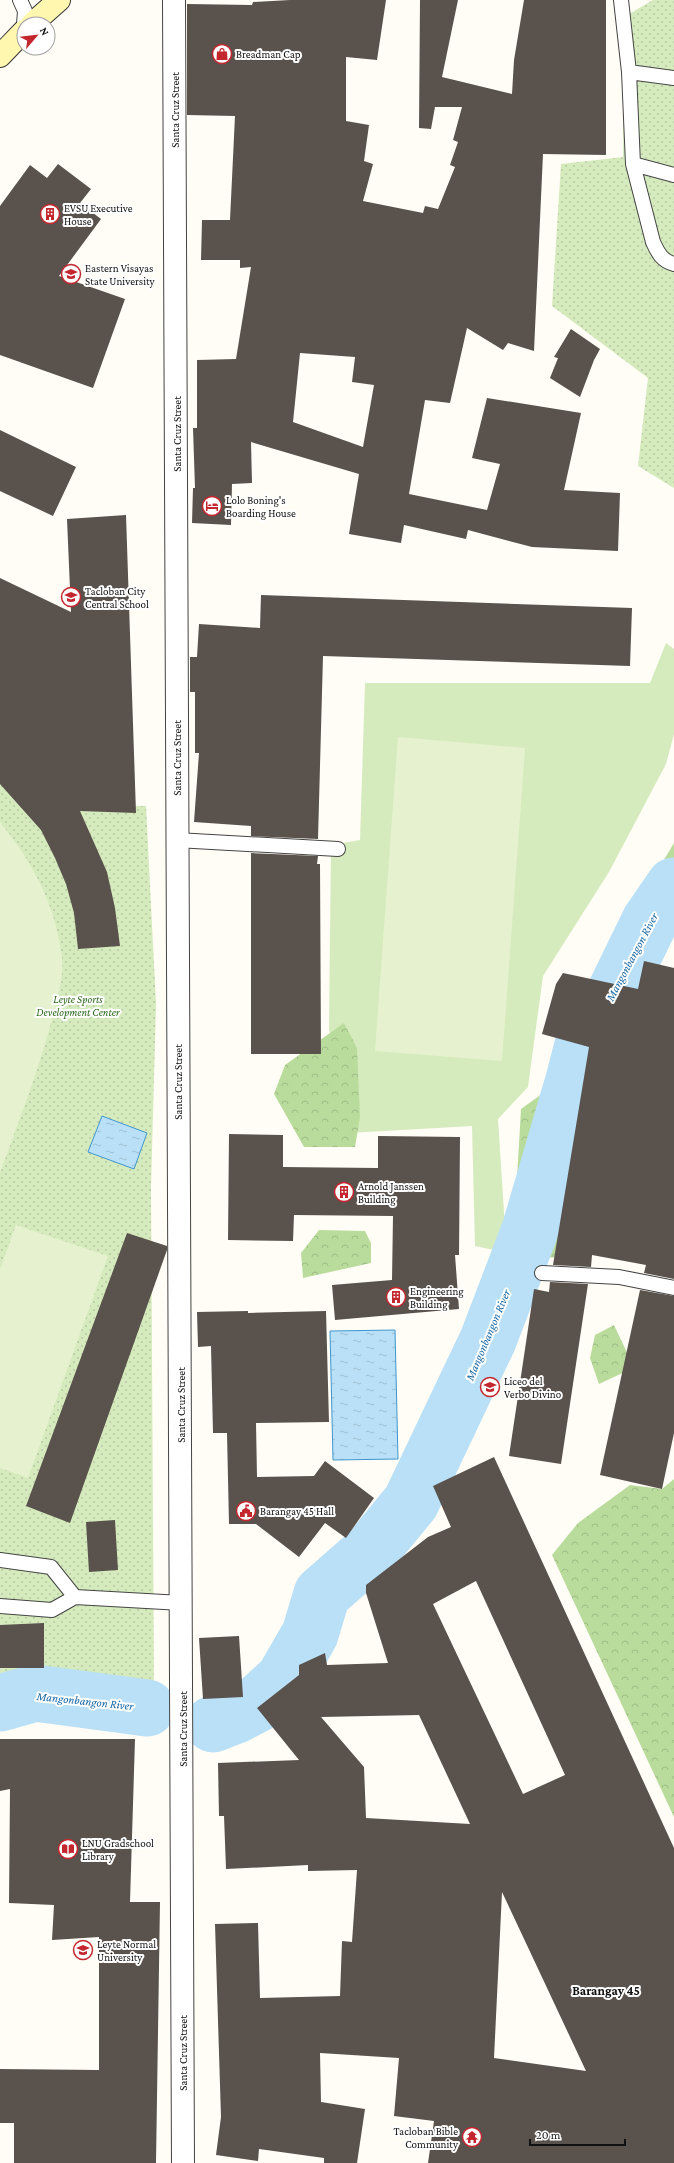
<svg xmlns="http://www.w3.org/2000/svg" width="674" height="2163" font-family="'Crimson Pro',serif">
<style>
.grass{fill:#d5ebbd}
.forest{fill:url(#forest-crowns)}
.park{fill:url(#park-dots)}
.pitch{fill:#e6f2cf}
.water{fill:url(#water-ripples);stroke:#3f96cf}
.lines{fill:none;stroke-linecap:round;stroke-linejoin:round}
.river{stroke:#b9e0f7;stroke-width:57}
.building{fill:#5a524d;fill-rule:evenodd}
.lane-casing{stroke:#444;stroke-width:16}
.street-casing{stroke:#444;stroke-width:24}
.secondary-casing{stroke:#333;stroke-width:24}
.lane{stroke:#fff;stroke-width:14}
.street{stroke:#fff;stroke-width:22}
.secondary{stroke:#fff6b0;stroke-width:22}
.labels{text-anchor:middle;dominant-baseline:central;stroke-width:4;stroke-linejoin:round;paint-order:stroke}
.poi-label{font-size:11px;fill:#111;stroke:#fff;text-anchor:start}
.street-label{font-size:11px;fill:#111;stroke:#fff}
.park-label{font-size:11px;font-style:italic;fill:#2f6b1f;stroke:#fff}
.water-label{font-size:12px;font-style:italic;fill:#1768a6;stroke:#fff}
.quarter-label{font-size:13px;font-weight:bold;fill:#111;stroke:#fff}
</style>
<defs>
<pattern id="forest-crowns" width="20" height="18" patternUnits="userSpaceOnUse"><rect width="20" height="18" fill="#b9dc9c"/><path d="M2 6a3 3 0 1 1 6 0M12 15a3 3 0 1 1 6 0" fill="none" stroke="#9ebc85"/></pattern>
<pattern id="park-dots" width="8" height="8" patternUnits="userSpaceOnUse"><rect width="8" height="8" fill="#d5ebbd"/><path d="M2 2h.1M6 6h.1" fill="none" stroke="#b6c8a1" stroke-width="1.8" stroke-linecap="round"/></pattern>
<pattern id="water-ripples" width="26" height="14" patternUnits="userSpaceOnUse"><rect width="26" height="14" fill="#b9e0f7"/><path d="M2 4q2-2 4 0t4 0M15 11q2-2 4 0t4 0" fill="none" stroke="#9ebfd3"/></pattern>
</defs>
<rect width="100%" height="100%" fill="#fffdf5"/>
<path class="grass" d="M666 643 674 649V734L666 764 609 872 543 976 528 1087 498 1119 506 1244 494 1250 475 1246 472 1126 349 1133 347 1074 329 1030 331 845 360 840 365 683H650Z"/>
<path class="forest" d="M674 843V902L663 928 633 944 615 942Z
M344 1023 357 1048 360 1117 355 1147H304L274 1094 285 1065Z
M564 1078 574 1113 583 1166 574 1257 524 1258 515 1213 521 1109Z
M319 1230 365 1231 371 1243V1263L303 1278 301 1253Z
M614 1325 632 1363 631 1369 599 1384 590 1358 595 1335Z
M674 1479V1817L552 1555 578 1523 630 1485 662 1489Z"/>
<path class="park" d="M653 0H674V488L638 466 648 378 552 306 561 164 623 157 624 17Z
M0 729 89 805 146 806 156 1004 151 1187 154 1690 50 1688 0 1701Z"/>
<path class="pitch" d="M398 737 525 748 502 1061 375 1051Z
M0 822C33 863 56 905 62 958 64 975 58 995 54 1012 40 1067 19 1120 0 1173Z
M16 1225 108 1256 28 1478 0 1468V1269Z"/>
<path class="water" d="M102 1116 147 1133 134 1169 88 1152Z
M395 1330 398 1459 333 1460 330 1331Z"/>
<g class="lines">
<path class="river" d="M0 1703 35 1693 147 1708
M213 1724 236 1715 257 1704 284 1679 310 1634 322 1594 370 1552 411 1502 488 1340 530 1230 574 1080 588 1026 611 1001 650 921 674 886"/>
</g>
<path class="building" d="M290 0H386L377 60 346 57V121L369 125 364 161 373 164 363 201 423 213 425 206 438 209 455 167 450 165 458 142 453 140 462 107H435L431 129 419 128 420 0H458L442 77 512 94 514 60 524 0H606V155L543 154 534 351 508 343 503 350 467 328 450 403 425 400 409 494 487 510 500 464 472 458 487 398 581 413 564 490 620 493 618 551 532 547 468 530 466 539 404 525 401 543 349 534 359 474 251 442 252 483 232 484 231 525 192 523 193 488H195L193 428H197V360L236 359 251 267 240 268V260H201L202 220H230L235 116 187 115V4L252 5 253 2ZM300 353 355 357 352 382 374 385 363 447 293 422Z
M58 164 91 189 80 203 101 219 59 276 125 299 93 388 0 355V206L30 165 47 178Z
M571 329 600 349 594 360 580 397 550 378 558 358 554 357Z
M0 430 76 467 53 516 0 491Z
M126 515 136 813 80 811 107 872 115 908 120 946 78 949 74 913 66 884 55 858 41 830 0 784V578L71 612 67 519Z
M261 595 632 608 630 666 323 656 318 839 251 836V826L194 822 199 753H195V692H190V657H197L199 624 260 628Z
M251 853 318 856 317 864H320L321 1054H251Z
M644 961 674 968V1279L644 1273 646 1265 592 1255 591 1267 553 1265 589 1047 542 1034 556 984 563 973 638 989Z
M229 1134 283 1135V1167L378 1168V1136L460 1137 459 1255H455L459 1309 335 1320 332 1285 392 1280 393 1216 294 1215 293 1241 228 1240Z
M127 1233 167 1246V1250L70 1523 26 1506Z
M550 1282 588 1284 561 1464 509 1456 534 1289 549 1292Z
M640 1290 674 1296V1433L662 1489 600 1475Z
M248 1311V1313L326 1311 329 1422 256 1423 257 1477 314 1476 325 1461 374 1498 346 1538 325 1523 299 1557 256 1524H229L227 1433H213L211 1346 198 1347 197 1312Z
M494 1457 674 1848V2163H428L434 2121 394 2116 399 2058 320 2053 321 2102 365 2109 357 2163H324V2158L259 2149 258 2161 216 2155 221 2117 215 1924 258 1923 260 1998 340 1996 342 1941 352 1942 357 1870 308 1871V1865L226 1869 224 1816H219L218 1763 299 1760 257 1708 299 1675V1665L325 1653 327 1665 388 1663 366 1593V1585L428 1537 451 1527 433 1486ZM476 1581 565 1775 523 1794 433 1604ZM419 1715 470 1824 366 1818 364 1767 321 1717ZM502 1892 586 2071 494 2058Z
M115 1520 118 1570 89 1572 86 1522Z
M44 1623V1668H0V1625Z
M239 1636 243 1697 203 1699 199 1638Z
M0 1739H135L130 1902H160L156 2163H14V2123H0V2069L99 2070V1937L52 1940 54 1905 9 1903 10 1789 0 1791Z"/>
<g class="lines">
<defs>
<path id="lane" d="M20 0 25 11 24 24
M621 0 629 72 633 164 653 242C658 253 662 261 674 264
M629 72 674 78
M633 164 674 175
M176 840 338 849
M542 1273 619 1277 674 1288
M0 1560 51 1567 75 1597
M0 1606 52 1610 75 1597 182 1603"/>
<path id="street" d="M174 0 183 2163"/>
<path id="secondary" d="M32 24 59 0
M0 56 24 31"/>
</defs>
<use href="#lane" class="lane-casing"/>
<use href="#street" class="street-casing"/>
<use href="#secondary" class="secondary-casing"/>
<use href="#lane" class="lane"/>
<use href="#street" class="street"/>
<use href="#secondary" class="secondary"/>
</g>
<defs>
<symbol id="shop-ring" viewBox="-11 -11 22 22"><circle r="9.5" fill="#fff" stroke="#c4262e" stroke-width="1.5"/><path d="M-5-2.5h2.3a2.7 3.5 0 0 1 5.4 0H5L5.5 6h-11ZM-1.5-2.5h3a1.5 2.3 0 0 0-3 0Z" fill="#c4262e"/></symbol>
<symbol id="building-ring" viewBox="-11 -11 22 22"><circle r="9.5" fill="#fff" stroke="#c4262e" stroke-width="1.5"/><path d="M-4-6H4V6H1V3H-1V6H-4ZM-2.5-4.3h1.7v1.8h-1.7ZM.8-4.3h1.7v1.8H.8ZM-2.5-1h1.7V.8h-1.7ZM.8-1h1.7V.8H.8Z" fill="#c4262e"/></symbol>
<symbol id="university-ring" viewBox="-11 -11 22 22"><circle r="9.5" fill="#fff" stroke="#c4262e" stroke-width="1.5"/><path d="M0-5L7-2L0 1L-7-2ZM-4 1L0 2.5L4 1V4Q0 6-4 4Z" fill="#c4262e"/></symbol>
<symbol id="hotel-ring" viewBox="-11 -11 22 22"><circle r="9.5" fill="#fff" stroke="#c4262e" stroke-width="1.5"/><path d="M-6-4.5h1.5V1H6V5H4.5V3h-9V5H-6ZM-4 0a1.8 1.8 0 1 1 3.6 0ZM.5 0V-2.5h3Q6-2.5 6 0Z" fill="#c4262e"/></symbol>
<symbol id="school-ring" viewBox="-11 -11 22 22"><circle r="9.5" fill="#fff" stroke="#c4262e" stroke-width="1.5"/><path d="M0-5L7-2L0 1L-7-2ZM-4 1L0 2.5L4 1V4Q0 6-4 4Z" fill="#c4262e"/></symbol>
<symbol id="civic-ring" viewBox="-11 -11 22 22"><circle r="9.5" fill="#fff" stroke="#c4262e" stroke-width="1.5"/><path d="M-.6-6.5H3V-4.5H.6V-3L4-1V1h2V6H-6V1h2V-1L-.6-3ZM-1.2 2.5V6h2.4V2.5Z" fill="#c4262e"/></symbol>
<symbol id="library-ring" viewBox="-11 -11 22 22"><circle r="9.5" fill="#fff" stroke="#c4262e" stroke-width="1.5"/><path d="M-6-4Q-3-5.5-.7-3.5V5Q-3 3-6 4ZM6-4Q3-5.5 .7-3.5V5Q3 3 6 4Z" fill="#c4262e"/></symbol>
<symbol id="temple-ring" viewBox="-11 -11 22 22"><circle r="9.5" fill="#fff" stroke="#c4262e" stroke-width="1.5"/><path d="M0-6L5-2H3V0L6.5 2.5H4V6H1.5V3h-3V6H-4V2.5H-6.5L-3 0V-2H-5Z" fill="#c4262e"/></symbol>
</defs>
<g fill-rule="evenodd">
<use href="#shop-ring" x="211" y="43" width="22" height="22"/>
<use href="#building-ring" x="39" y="203" width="22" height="22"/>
<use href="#university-ring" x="60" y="263" width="22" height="22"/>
<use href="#hotel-ring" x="201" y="495" width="22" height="22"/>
<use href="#school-ring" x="60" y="586" width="22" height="22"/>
<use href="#building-ring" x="333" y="1181" width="22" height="22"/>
<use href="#building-ring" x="385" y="1286" width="22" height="22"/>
<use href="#university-ring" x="479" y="1376" width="22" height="22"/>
<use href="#civic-ring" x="235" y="1500" width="22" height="22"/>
<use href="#library-ring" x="57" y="1838" width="22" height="22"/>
<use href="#university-ring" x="72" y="1939" width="22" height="22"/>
<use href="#temple-ring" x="461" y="2126" width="22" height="22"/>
</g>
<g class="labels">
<g class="poi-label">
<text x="236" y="54">Breadman Cap</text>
<text x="64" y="208">EVSU Executive<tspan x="64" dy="13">House</tspan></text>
<text x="85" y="268">Eastern Visayas<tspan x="85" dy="13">State University</tspan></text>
<text x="226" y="500">Lolo Boning's<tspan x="226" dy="13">Boarding House</tspan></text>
<text x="85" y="591">Tacloban City<tspan x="85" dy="13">Central School</tspan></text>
<text x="358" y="1186">Arnold Janssen<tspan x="358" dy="13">Building</tspan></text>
<text x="410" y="1291">Engineering<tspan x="410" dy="13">Building</tspan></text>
<text x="504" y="1381">Liceo del<tspan x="504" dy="13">Verbo Divino</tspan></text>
<text x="260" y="1511">Barangay 45 Hall</text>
<text x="82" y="1843">LNU Gradschool<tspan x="82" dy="13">Library</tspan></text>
<text x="97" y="1944">Leyte Normal<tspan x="97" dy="13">University</tspan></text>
<text x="458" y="2131" text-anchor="end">Tacloban Bible<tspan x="458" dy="13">Community</tspan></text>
</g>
<g class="street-label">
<text transform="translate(175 110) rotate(-90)">Santa Cruz Street</text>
<text transform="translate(177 434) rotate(-90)">Santa Cruz Street</text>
<text transform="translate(177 758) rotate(-90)">Santa Cruz Street</text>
<text transform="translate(178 1082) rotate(-90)">Santa Cruz Street</text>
<text transform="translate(181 1405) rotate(-90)">Santa Cruz Street</text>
<text transform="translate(183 1729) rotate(-90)">Santa Cruz Street</text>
<text transform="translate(183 2053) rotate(-90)">Santa Cruz Street</text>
</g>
<g class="park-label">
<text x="78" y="999">Leyte Sports<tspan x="78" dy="13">Development Center</tspan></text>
</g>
<g class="water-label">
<text transform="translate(632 957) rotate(-62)">Mangonbangon River</text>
<text transform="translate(488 1335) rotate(-67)">Mangonbangon River</text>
<text transform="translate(85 1701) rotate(6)">Mangonbangon River</text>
</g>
<g class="quarter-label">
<text x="606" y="1990">Barangay 45</text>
</g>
</g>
<g transform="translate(36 36) rotate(62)"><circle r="19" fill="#ffffff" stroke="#a0a0a0"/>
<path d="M0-3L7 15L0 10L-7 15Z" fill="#c4262e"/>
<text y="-6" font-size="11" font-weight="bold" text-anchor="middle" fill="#111111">N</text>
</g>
<path d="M530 2139v6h95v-6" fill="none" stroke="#111111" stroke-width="2"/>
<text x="536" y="2139" font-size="12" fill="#111111" stroke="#ffffff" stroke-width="3" paint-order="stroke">20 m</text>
</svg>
